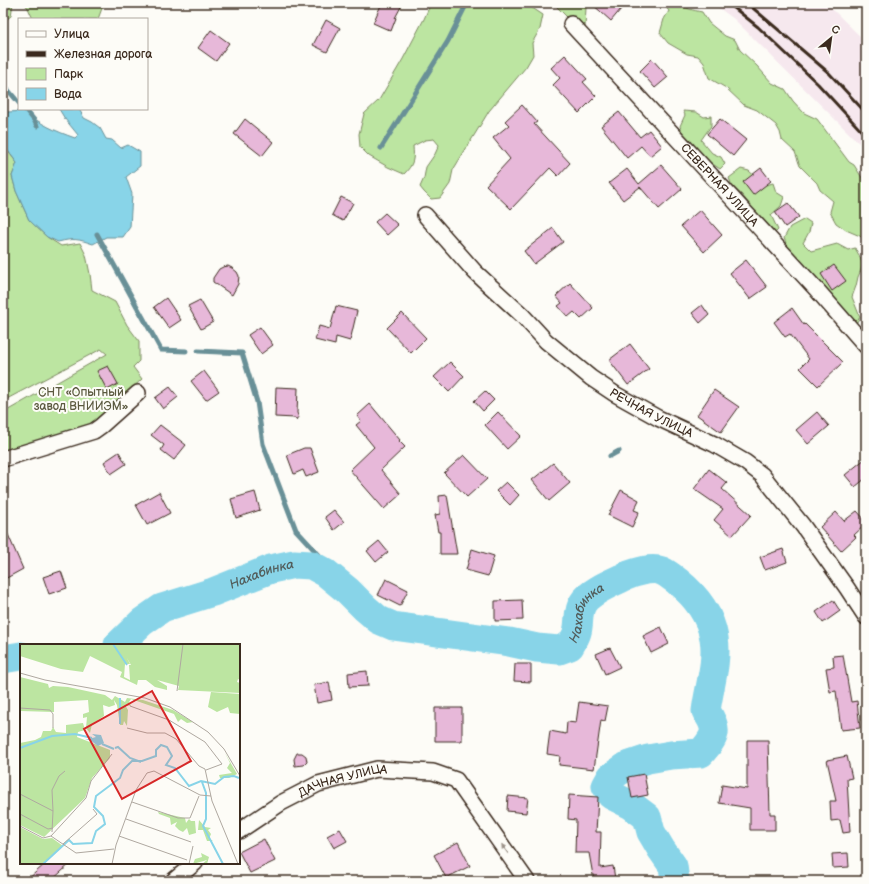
<svg xmlns="http://www.w3.org/2000/svg" width="869" height="884" font-family="'Balsamiq Sans',sans-serif">
<style>
.built{fill:#f6e8ee}
.green{fill:#bce5a1;stroke:#7c8860}
.water{fill:#88d4e8;stroke:#699097}
.lines{fill:none;stroke-linecap:round;stroke-linejoin:round}
.stream{stroke:#699097;stroke-width:5}
.river{stroke:#88d4e8;stroke-width:29}
.building{fill:#e7b8d9;stroke:#3b2a1e}
.street-casing{stroke:#3b2a1e;stroke-width:18}
.street{stroke:#fdfcf7;stroke-width:15}
.rail{stroke:#3b2a1e;stroke-width:3}
.oneway{fill:#9c938a}
.labels{text-anchor:middle;dominant-baseline:central;stroke-width:4;stroke-linejoin:round;paint-order:stroke}
.street-label{font-size:12px;fill:#3b2a1e;stroke:#fdfcf7}
.park-label{font-size:12px;fill:#5b593f;stroke:#fdfcf7}
.water-label{font-size:13px;font-style:italic;fill:#525d5b;stroke:#fdfcf7}
.inset-river{fill:none;stroke:#88d4e8;stroke-width:2}
.inset-road{fill:none;stroke:#afa8a0;stroke-width:1}
.view{fill:#d62828;fill-opacity:0.15;stroke:#d62828;stroke-width:2}
.inset-edge{fill:none;stroke:#3b2a1e;stroke-width:2}
</style>
<rect width="100%" height="100%" fill="#fdfcf7"/>
<filter id="ink" filterUnits="userSpaceOnUse"><feTurbulence type="fractalNoise" baseFrequency=".025" numOctaves="2"/><feDisplacementMap in="SourceGraphic" scale="8" xChannelSelector="R" yChannelSelector="G"/><feConvolveMatrix kernelMatrix="1 2 1 2 8 2 1 2 1" color-interpolation-filters="sRGB"/></filter>
<g filter="url(#ink)">
<path class="built" d="M712 3H826L866 42V150L734 19Z"/>
<path class="green" d="M3 3H13L11 16 3 22Z
M24 3H104L98 19H33L28 8Z
M431 3H525L543 15 540 29 532 43 533 55 526 67 489 111 453 170 450 184 440 198 431 199 424 192 420 187 424 178 426 167 435 154 439 145 434 139 425 140 413 146C414 159 414 164 404 174L388 167 369 156 360 147 359 134 364 114 379 100 403 59 424 19Z
M557 3H583L586 7 585 28H575L568 18 557 7Z
M661 3H679C685 9 693 10 702 12L709 23 725 36 735 40 740 50 757 66 772 83 785 89 793 101 804 113 817 119 849 162 854 165 866 184V242L860 236 846 230 836 223 830 212 833 201 820 190 817 183 800 166 795 152 782 140 780 132 776 125 757 110 744 105 726 88 709 78 704 63 698 56 687 54 668 43 660 33 664 19 669 11 664 5Z
M683 111 696 112 704 117 711 116V126L701 140 712 153 721 157 725 164 720 169 699 155 688 138 682 132 680 126 685 115Z
M3 145 17 163 12 176 16 191 29 220 47 237 61 246 80 243 86 255 90 274 92 290 115 302 127 325 139 341V361L133 367 142 379 95 423 3 451V413L107 354 101 349 3 401Z
M741 169 749 171 759 180 766 185 773 183 776 192 784 197 781 206 771 215 778 230 774 234 753 215 749 204 742 195 732 186 729 178Z
M805 219 811 223 809 232 803 243 811 251 837 244 848 250 855 248 859 255 863 265 858 277 856 286 852 297 860 317 855 325 790 254 784 238 790 227Z"/>
<path class="water" d="M3 109 8 112 24 111C40 124 55 131 75 138L78 135 65 119 59 109H79L84 118 92 122 100 128 106 139 112 140 121 148 128 145 140 152V166L126 177 132 194 130 227 123 237H106L93 244C78 239 74 238 58 242L47 237 29 220 16 191 12 176 17 163 3 144Z"/>
<g class="lines">
<path class="stream" d="M3 84 19 103
M25 109 34 120 37 126
M381 148 448 41 467 3
M97 234 161 350 186 351
M198 351 242 353 257 402 263 444 296 530 379 620
M610 456 619 451"/>
<g class="river">
<path id="s1" d="M118 645 142 622 162 608 213 592 271 569 294 564 311 565 326 573 348 591 365 608 379 620 393 626 509 642 537 648 559 650 570 646C572 642 576 637 577 632 580 622 577 612 583 603 590 591 614 582 626 576 637 572 651 567 662 571 667 573 673 578 677 581 696 596 710 614 714 638 718 662 709 687 706 711 719 730 716 736 701 753L671 755 648 759 627 766 611 777 606 786 611 795 631 805 647 817 651 832 661 849 673 866 675 881"/>
<path d="M3 659 21 656"/>
</g>
</g>
<path class="building" d="M382 3H403L395 18H396L391 31 373 23Z
M591 3H626L611 21Z
M326 20 340 28 327 52 313 45Z
M211 30 229 43 216 61 198 48Z
M565 55 587 79 583 82 596 96 579 113 553 85 560 78 551 68Z
M652 59 668 77 655 88 640 71Z
M522 105 537 122 534 124 570 163 558 176 550 168 511 209 486 185 510 159 493 138 509 125 505 121Z
M619 112 640 137 649 130 662 146 650 156 641 146 627 158 601 126Z
M245 119 273 142 262 156 234 134Z
M720 119 746 140 733 156 707 134Z
M661 165 682 189 659 209 640 187 623 200 609 183 627 169 639 184Z
M761 168 771 181 753 195 743 182Z
M341 197 353 203 343 221 332 215Z
M788 203 799 217 785 227 775 212Z
M700 210 722 235 704 252 681 226Z
M385 213 398 225 387 235 375 222Z
M553 228 563 242 534 264 524 251Z
M746 260 767 287 750 299 730 273Z
M834 265 846 281 832 291 821 274Z
M228 266 232 268 237 272 239 276 238 284 232 295 213 282V278L219 269 223 267Z
M570 283 593 308 581 319 574 312 568 317 558 306 562 303 556 296Z
M166 298 181 320 169 328 154 307Z
M200 300 213 322 201 329 188 306Z
M702 305 709 315 700 323 692 313Z
M336 306 357 311 350 341 336 337 335 345 315 340 319 326 330 329Z
M792 308 804 325 805 324 843 362 818 386 800 368 809 359 790 334 785 337 774 322Z
M402 313 426 338 411 353 387 328Z
M260 327 273 345 261 354 248 335Z
M630 344 649 369 628 385 609 360Z
M450 362 464 376 449 392 434 377Z
M108 366 118 384 107 390 97 371Z
M204 371 219 391 206 400 191 381Z
M170 387 178 397 163 409 155 398Z
M276 387 298 388 297 413 299 418H297L296 420 295 418 275 417Z
M714 390 739 407 721 432 697 415Z
M485 391 494 400 483 411 474 401Z
M370 404 400 440 399 441 405 447 381 470 401 494 384 509 350 470 374 447 356 425 361 421 357 416Z
M498 412 521 436 507 449 485 425Z
M817 412 829 426 808 444 796 430Z
M160 425 186 445 174 460 161 450 164 445 151 435Z
M304 448H310L319 472 306 477 303 470 294 474 287 455Z
M119 452 126 464 111 474 104 462Z
M464 455 487 479 467 497 444 473Z
M866 458V478L855 487 845 475Z
M553 463 570 483 549 501 532 480Z
M709 469 727 483 722 489 751 515 732 536 714 520 723 509 694 489Z
M506 482 519 495 510 505 496 491Z
M621 490 639 500 634 510 639 512 632 527 608 515Z
M159 492 170 513 147 525 136 505Z
M255 492 260 510 236 518 231 499Z
M447 495 457 554H440V532H438L435 515 440 514 439 496Z
M334 510 344 522 334 530 325 517Z
M857 511 866 521V524L854 535 856 537 841 551 820 527 836 512 844 521Z
M3 523 23 569 3 580Z
M379 541 388 552 376 562 367 551Z
M472 549 494 556 488 576 466 570Z
M783 549 787 562 765 570 760 557Z
M61 571 67 588 49 594 43 577Z
M386 579 408 590 400 606 378 595Z
M522 600 523 620 495 621V601Z
M833 600 840 611 823 623 816 612Z
M661 627 669 644 651 653 643 636Z
M610 648 620 667 605 674 596 654Z
M843 655 851 702 857 701 860 728 841 730 836 691 830 692 826 668 834 667 833 656Z
M515 664H531V682L514 681Z
M367 671 368 686 349 687 348 673Z
M329 682 332 700 317 703 314 685Z
M579 702 608 706 605 721 601 720 594 769 559 765 560 756 547 754 550 731 566 734 567 722 576 723Z
M435 708H462V741H435Z
M747 740H768L770 814H775V830H750V808L719 803 722 785 747 789Z
M297 753H302L306 756 307 762 304 765 295 766 294 759Z
M847 756 852 778 847 779 850 832 843 833 840 820 831 821 830 801H836L827 760Z
M644 774 648 795 632 798 628 777Z
M569 795 598 797 596 832H601L600 868 613 866 615 879 603 881H594L589 853H575L576 820 568 819Z
M508 796 528 798 526 813 507 811Z
M340 829 347 841 334 848 327 836Z
M264 839 275 861 250 873 239 852Z
M458 842 470 866 446 878 434 855Z
M848 853 849 867 833 868 832 854Z
M46 863H71L51 881H26Z"/>
<g class="lines">
<defs>
<g id="street">
<path id="s2" d="M571 24 817 290 866 346"/>
<path id="s3" d="M425 215 475 272 523 316 546 341 591 378 615 394 658 418 714 444 745 462 762 475 803 526 847 588 866 617"/>
<path d="M3 459 94 431 101 426 138 393"/>
<path id="s4" d="M239 831 281 803 318 784 377 769 433 772 456 780 527 881"/>
<path d="M173 881 195 863"/>
</g>
</defs>
<use href="#street" class="street-casing"/>
<use href="#street" class="street"/>
<path class="rail" d="M728 3 758 27 818 84 866 136
M747 3 829 73 866 113"/>
</g>
<defs><path id="oneway-solid" d="M-6-.8H1V-3.2L6.5 0L1 3.2V.8H-6Z"/></defs>
<use class="oneway" href="#oneway-solid" transform="translate(505 849) rotate(-125)"/>
</g>
<g class="labels">
<g class="street-label">
<text stroke="none"><textPath href="#s2" startOffset="219">СЕВЕРНАЯ УЛИЦА</textPath></text>
<text stroke="none"><textPath href="#s3" startOffset="303">РЕЧНАЯ УЛИЦА</textPath></text>
<text stroke="none"><textPath href="#s4" startOffset="117">ДАЧНАЯ УЛИЦА</textPath></text>
</g>
<g class="park-label">
<text x="81" y="392">СНТ «Опытный<tspan x="81" dy="14">завод ВНИИЭМ»</tspan></text>
</g>
<g class="water-label">
<text stroke="none"><textPath href="#s1" startOffset="163">Нахабинка</textPath></text>
<text stroke="none"><textPath href="#s1" startOffset="535">Нахабинка</textPath></text>
</g>
</g>
<g transform="translate(20 644)">
<rect width="220" height="220" fill="#fdfcf7"/>
<path d="M0 0H220V36L218 35 217 38 220 39V49L158 46 159 42 137 36 147 42V46L135 43 126 36H118L117 41 100 33 102 28 70 12 63 28 41 25 0 12ZM107 14 111 21H109L110 36 104 33 105 20H110ZM0 33 28 40 29 44 33 42 48 43 85 51 92 56 95 52 105 58 107 54 123 56 153 66 173 78 167 79 161 75 158 78 154 70 111 55 109 58 111 62 105 61 108 66 107 82 104 77 103 81H100L97 61 94 56 95 61 89 63 83 61 84 72 72 80 70 89 66 84 67 73 63 74V70L69 68 68 56 34 58V68L0 67ZM191 48 220 50V70L210 69 208 63 197 68 188 63ZM63 79 65 86 58 88 57 93 90 106V114L72 134 65 154 24 193 0 181V99L15 96 21 93 23 87H31L33 83 36 88 46 89V81ZM205 109 217 130 209 134H200L199 131 212 129 207 124 210 119ZM138 168 165 174 166 179 169 175 171 177H175L176 189 169 191 167 184 163 188 159 186 155 182 157 178 151 181 150 174 139 170ZM179 176 185 183 191 184 188 186 191 190 189 195 193 197H187L183 186H178ZM0 183 23 195 32 194 43 202 22 220H0ZM181 209 189 213 187 220H182L187 216 173 220 175 215 182 213Z" fill="#bce5a1" fill-rule="evenodd"/>
<path d="M72 90 81 91 84 99 78 102 70 96H65L76 93Z" fill="#88d4e8"/>
<path class="inset-river" d="M93 0 107 21M100 54V80M82 100 94 105M0 104 32 92 55 90 72 94M95 104 98 103 110 114 121 118M182 138 186 149V175L183 182 203 220M23 220 49 196 53 200 72 199 76 187 85 180 83 172 74 163 76 152 100 134 103 126 112 117H122L136 112V106L141 101 147 103 152 112 146 121 155 124 169 142 181 137 195 140 204 133 214 132 219 134"/>
<path class="inset-road" d="M0 29 25 36 125 54 150 63 188 88 204 105 220 132M157 47 163 0M110 62 149 76 185 98 202 120 186 126M0 64 30 66 33 70V84M107 84 127 89H145L156 95 179 122 185 125 192 157 218 220M0 150 33 167 32 188M112 158 158 174H170L179 152M33 167 32 146 39 132 45 127M0 170 28 185 33 184M106 175 171 198M0 182 23 194 31 192M31 192 66 154 71 137 92 110M31 192 56 209 94 205M99 192 167 216M43 200 77 170 73 165M92 220 96 201 116 146 127 129 134 127 180 151 191 152M169 220 173 202"/>
<path class="view" d="M132 47 171 117 102 155 64 85Z"/>
<rect width="220" height="220" class="inset-edge"/>
</g>
<rect width="869" height="884" fill="none" stroke="#fdfcf7" stroke-width="16"/>
<rect x="8" y="8" width="853" height="868" fill="none" stroke="#3b2a1e" stroke-width="1.5" filter="url(#ink)"/>
<rect x="18" y="18" width="130" height="92" fill="#fdfcf7" stroke="#afa8a0"/>
<rect x="26" y="31" width="20" height="6" fill="#fdfcf7" stroke="#afa8a0"/>
<text x="54" y="38" font-size="12" fill="#3b2a1e">Улица</text>
<rect x="26" y="51" width="20" height="6" fill="#3b2a1e" stroke="#afa8a0"/>
<text x="54" y="58" font-size="12" fill="#3b2a1e">Железная дорога</text>
<rect x="26" y="68" width="20" height="12" fill="#bce5a1" stroke="#afa8a0"/>
<text x="54" y="78" font-size="12" fill="#3b2a1e">Парк</text>
<rect x="26" y="88" width="20" height="12" fill="#88d4e8" stroke="#afa8a0"/>
<text x="54" y="98" font-size="12" fill="#3b2a1e">Вода</text>
<g transform="translate(831 38) rotate(29)" stroke="#fdfcf7" stroke-width="3" paint-order="stroke">
<path d="M0-3L7 15L0 10L-7 15Z" fill="#3b2a1e"/>
<text y="-6" font-size="11" font-weight="bold" text-anchor="middle" fill="#3b2a1e">С</text>
</g>
</svg>
